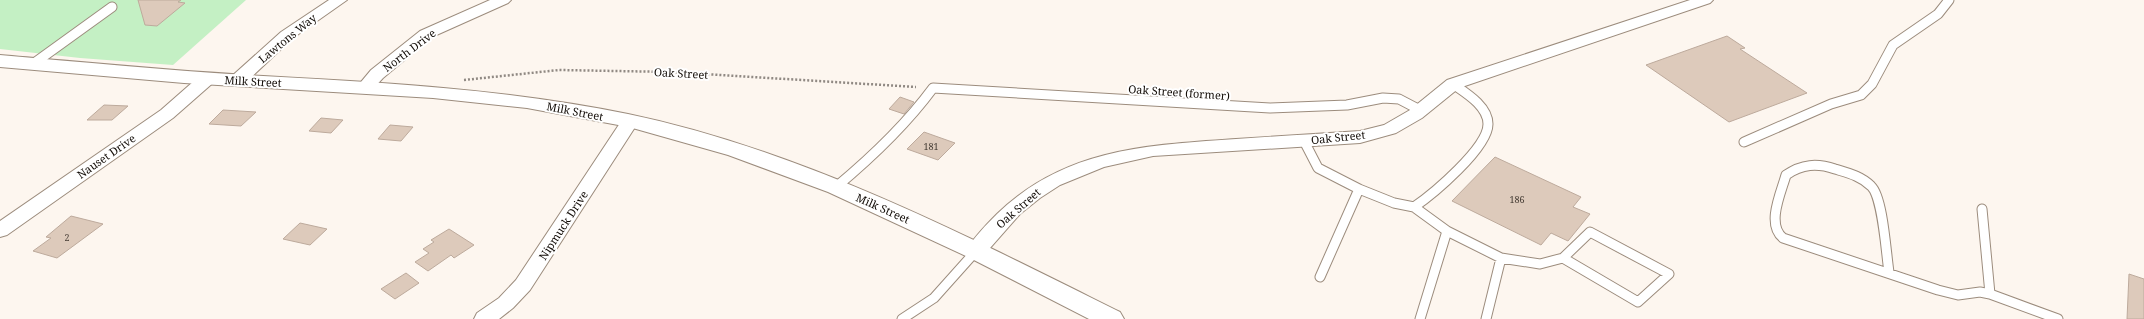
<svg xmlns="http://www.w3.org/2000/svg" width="2144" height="319" font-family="'Noto Serif',serif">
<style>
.green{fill:#c4f0c4}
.building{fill:#ddcabb;stroke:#bdaa9c}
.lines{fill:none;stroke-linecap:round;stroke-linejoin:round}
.service-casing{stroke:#9c8c7d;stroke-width:11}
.minor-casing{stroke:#9c8c7d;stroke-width:2}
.secondary-casing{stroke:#9c8c7d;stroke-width:2}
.path{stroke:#908983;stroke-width:2.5;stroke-dasharray:2 2;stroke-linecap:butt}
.service{stroke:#fff;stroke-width:9}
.minor{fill:#fff;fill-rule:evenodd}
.secondary{fill:#fff;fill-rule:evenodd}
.labels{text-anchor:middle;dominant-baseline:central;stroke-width:4;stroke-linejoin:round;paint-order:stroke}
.number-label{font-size:9px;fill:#443b33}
.street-label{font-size:11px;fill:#110b06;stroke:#fff}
</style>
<rect width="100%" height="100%" fill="#fdf6ef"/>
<path class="green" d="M0 0H246L173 65 80 58 0 49Z"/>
<path class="building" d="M138 0H181L178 2 185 3 157 26 145 25Z
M1727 36 1745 48 1740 49 1807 93 1729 122 1646 65Z
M900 97 914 102 904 114 889 109Z
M104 105 128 106 112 120H87Z
M223 110 256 112 241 126 209 124Z
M321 118 343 120 331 133 309 131Z
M390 125 413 127 401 141 378 139Z
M924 132 955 143 938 160 907 149Z
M1495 157 1581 197 1573 207 1590 214 1568 241 1551 233 1541 245 1452 201Z
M71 216 103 224 57 258 33 251 51 238 46 237Z
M300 223 327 229 310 245 283 239Z
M449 229 474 245 454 258 451 255 428 271 415 262 429 253 423 249 434 242 431 240Z
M406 273 419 283 395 299 381 289Z
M2129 274 2144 279V319H2127Z"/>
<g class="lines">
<defs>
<path id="service" d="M33 64 112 7
M1304 141 1318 168 1359 189 1320 277
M1744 142 1831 104 1861 95 1872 84 1893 45 1938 14 1949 0
M836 187C872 157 905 126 933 88L1270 108 1347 105 1383 98 1399 99 1420 110
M1359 189 1394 203 1414 207C1433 194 1488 148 1488 124 1488 106 1466 93 1453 84
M1414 207 1447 231 1420 319
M1982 209 1990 294
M1447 231 1501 258
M1590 232 1669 274 1638 302 1563 258Z
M1889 272C1886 253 1883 197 1871 186 1861 176 1848 173 1835 169 1817 163 1802 164 1786 175 1781 193 1766 224 1783 238L1938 290 1958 295 1980 292 1990 294 2058 319
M902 319 934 298 976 251
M1486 319 1501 258 1540 264 1563 258"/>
<path id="minor" d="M329 0H347L293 38 244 84H232L230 80 232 76 281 32Z
M490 0H511L508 3 432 37 383 78 370 92H358L356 88 371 70 420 31Z
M1690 0H1713L1710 3 1459 88 1422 118 1396 133 1360 143 1153 156 1104 167 1060 185 1040 198 1020 214 983 256 976 258 969 256 966 251C974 237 986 225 997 214 1065 148 1148 145 1236 139 1277 136 1319 134 1360 131L1384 125 1410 110 1447 80Z
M208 73 214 74 216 78 214 82 173 118 7 235 0 237V221L161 110 202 74Z
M630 116 636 117 639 121 530 290 513 308 499 319H474L477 313 499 298 516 280 624 117Z"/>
<path id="secondary" d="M0 55C82 62 163 70 245 75 373 82 501 88 628 114 801 150 963 234 1120 312L1124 319H1089L968 257 828 192 728 155 629 127 527 108 433 98 184 83 0 67Z"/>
</defs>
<use href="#service" class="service-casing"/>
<use href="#minor" class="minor-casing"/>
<use href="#secondary" class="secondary-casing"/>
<path class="path" d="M464 80 559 70 671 72 916 87"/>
<use href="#service" class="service"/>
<use href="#minor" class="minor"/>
<use href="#secondary" class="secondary"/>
</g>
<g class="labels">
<g class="number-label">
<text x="931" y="146">181</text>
<text x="1517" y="199">186</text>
<text x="67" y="237">2</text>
</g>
<g class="street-label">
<text transform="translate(287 38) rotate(-39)">Lawtons Way</text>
<text transform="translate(409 50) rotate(-37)">North Drive</text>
<text transform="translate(681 73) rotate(3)">Oak Street</text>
<text transform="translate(253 81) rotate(3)">Milk Street</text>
<text transform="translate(1179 92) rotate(4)">Oak Street (former)</text>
<text transform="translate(575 111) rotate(11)">Milk Street</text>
<text transform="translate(1338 137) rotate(-6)">Oak Street</text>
<text transform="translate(106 156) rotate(-35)">Nauset Drive</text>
<text transform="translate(883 208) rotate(24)">Milk Street</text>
<text transform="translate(1018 208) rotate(-41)">Oak Street</text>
<text transform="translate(563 225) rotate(-57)">Nipmuck Drive</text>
</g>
</g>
</svg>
